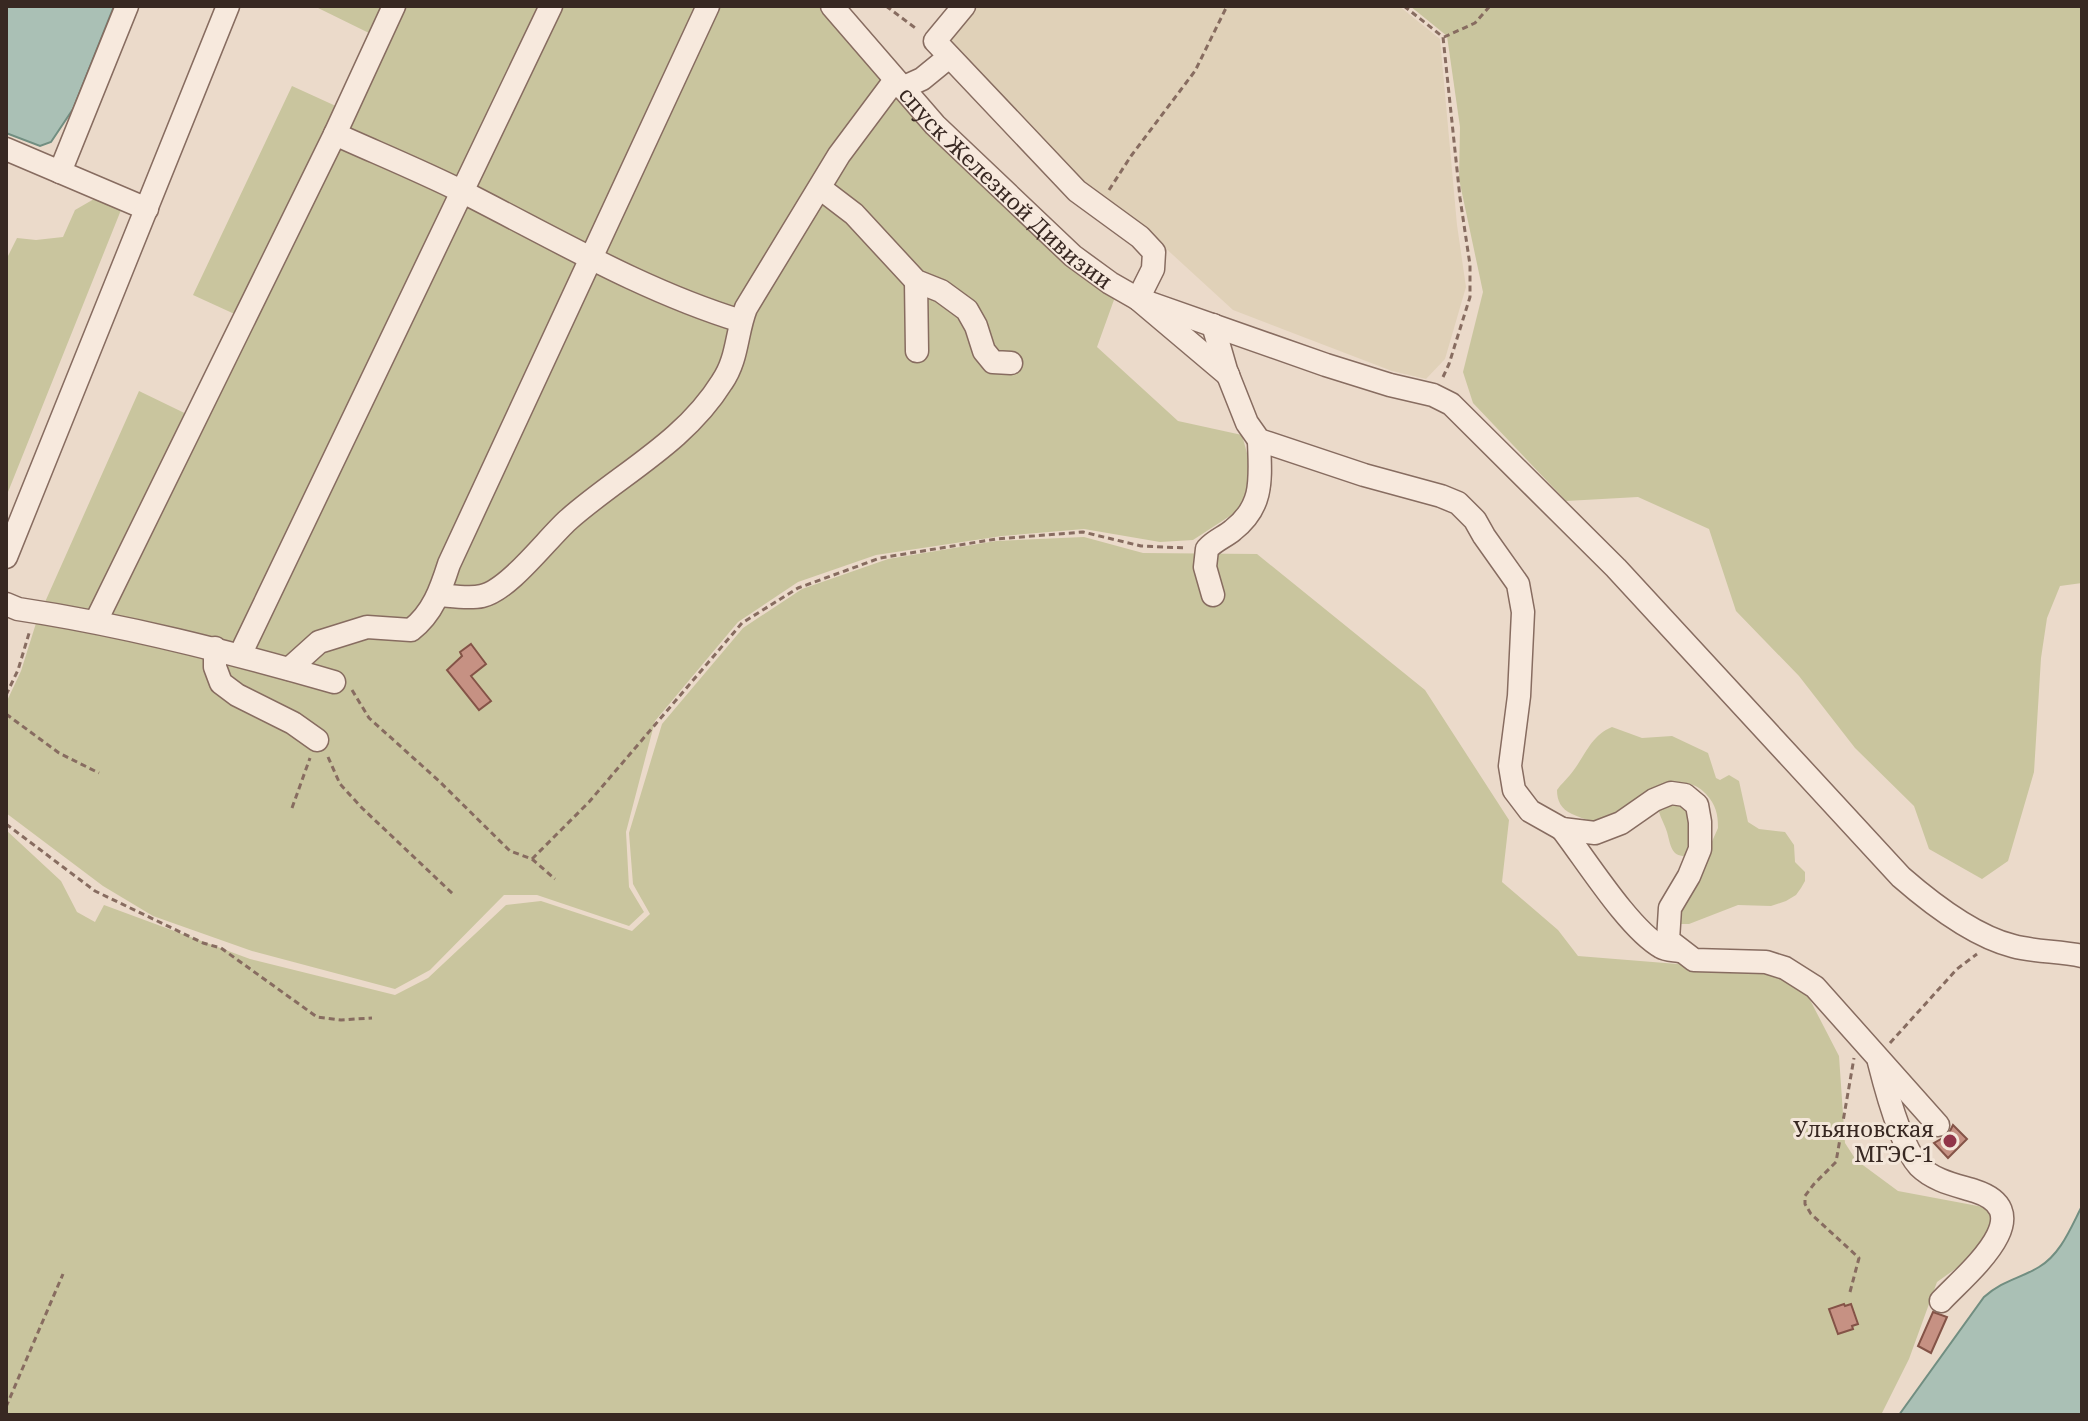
<svg xmlns="http://www.w3.org/2000/svg" width="2088" height="1421" font-family="'Noto Serif',serif">
<style>
.farmland{fill:#e0d1b8}
.green{fill:#c9c59e}
.water{fill:#aac0b5;stroke:#718e81;stroke-width:2}
.building{fill:#c69183;stroke:#845347;stroke-width:2}
.lines{fill:none;stroke-linecap:round;stroke-linejoin:round}
.minor-casing{stroke:#876c60;stroke-width:25}
.path{stroke:#876c60;stroke-width:3;stroke-dasharray:6 4;stroke-linecap:butt}
.minor{stroke:#f7e9dd;stroke-width:22}
.poi-dot{fill:#913549;stroke:#f3e6d9;stroke-width:3}
.labels{text-anchor:middle;dominant-baseline:central;stroke-width:6;stroke-linejoin:round;paint-order:stroke}
.street-label{font-size:22px;fill:#382822;stroke:#f3e6d9}
.poi-label{font-size:22px;fill:#382822;stroke:#f3e6d9;text-anchor:end}
</style>
<rect width="100%" height="100%" fill="#ebdaca"/>
<path class="farmland" d="M976 6H1399L1440 39 1457 225 1466 287 1445 359 1426 379 1392 371 1233 310 1161 244 1077 176 948 37Z"/>
<path class="green" d="M314 6H825L1115 297 1097 347 1178 421 1242 435 1259 497 1193 540 1160 542 1084 529 1002 536 876 555 798 582 738 622 655 721 626 832 629 887 644 912 629 926 537 895H504L430 970 395 989 252 951 153 916 103 886 6 813V769L8 764 6 761V703L21 671 37 620 139 391 203 422 252 322 193 295 292 86 338 107 371 34Z
M1410 6H2082V583L2060 586 2047 618 2041 658 2034 772 2008 861 1982 879 1929 849 1914 806 1855 748 1799 676 1736 611 1709 529 1638 497 1566 501 1473 403 1463 372 1483 292 1459 179 1460 127 1447 36Z
M94 199 121 210 6 497V260L17 238 36 240 63 237 75 210Z
M1084 537 1143 553 1257 554 1425 690 1509 820 1502 882 1558 930 1578 956 1777 972 1808 996 1839 1056 1845 1143 1856 1160 1898 1191 1994 1209 1986 1247 1937 1282 1909 1359 1881 1415H6V830L61 881 77 912 95 922 104 905 250 959 395 995 428 978 506 905 541 901 632 931 650 914 633 884 629 833 662 724 743 628 802 589 888 559 996 541Z
M1612 727 1642 738 1672 736 1708 753 1716 778 1720 780 1729 775 1739 781 1748 822 1759 829 1785 832 1794 845 1795 862 1805 872V881L1801 888 1796 895 1786 901 1771 906 1738 905 1689 924H1680L1677 920 1718 828C1718 814 1716 805 1706 794 1677 763 1642 812 1614 821 1600 826 1584 819 1572 814 1561 809 1557 801 1557 790 1561 784 1566 780 1570 775 1585 757 1590 736 1612 727Z
M1682 802 1697 822 1687 856C1671 857 1671 846 1667 832 1665 825 1661 819 1659 812L1664 803Z"/>
<path class="water" d="M6 6H114L73 109 51 142 40 146 6 133Z
M2082 1206V1415H1899L1984 1297C2003 1280 2019 1279 2039 1267 2061 1254 2071 1227 2082 1206Z"/>
<path class="building" d="M471 644 486 664 471 676 491 701 479 710 447 670 462 656 460 652Z
M1953 1125 1967 1139 1948 1158 1934 1143 1948 1135Z
M1844 1304 1845 1306 1851 1304 1858 1324 1852 1326 1853 1329 1838 1334 1829 1309Z
M1933 1312 1947 1317 1931 1353 1918 1346Z"/>
<g class="lines">
<defs>
<g id="minor">
<path id="s1" d="M832 6 935 125 1073 256 1110 283 1138 299 1326 365 1390 385 1433 395 1451 404 1616 568 1901 877C1932 904 1973 936 2013 946 2035 952 2059 951 2082 956"/>
<path d="M964 6 935 41 1077 191 1140 237 1154 252 1153 269 1138 299 1228 375"/>
<path d="M902 88 922 79 949 57"/>
<path d="M335 134C377 153 421 171 463 192 554 238 643 291 741 321"/>
<path d="M6 149 147 209"/>
<path d="M60 172 127 6"/>
<path d="M820 188 854 214 916 281 941 291 967 310 976 326 984 351 993 362 1011 363"/>
<path d="M916 281 917 351"/>
<path d="M1213 325 1226 370 1247 423 1259 440 1364 475 1441 496 1458 503 1475 520 1484 536 1518 584 1523 612 1519 696 1510 766 1514 790 1530 811 1562 829 1595 833 1621 823 1654 800 1671 793 1685 795 1697 805 1700 822V849L1689 876 1670 908 1668 940 1694 960 1766 962 1785 968 1815 987 1938 1125"/>
<path d="M6 557 228 6"/>
<path d="M439 595C452 596 469 599 482 596 509 590 546 540 568 520 620 474 684 443 722 382 738 359 736 333 746 308L839 155 895 80"/>
<path d="M1213 595 1205 567 1207 549C1215 540 1225 537 1233 530 1265 505 1260 477 1259 440"/>
<path d="M6 604 18 609C125 625 230 652 334 682"/>
<path d="M96 621 335 134 394 6"/>
<path d="M215 648V667L221 683 237 695 293 723 317 740"/>
<path d="M240 655 551 6"/>
<path d="M289 669 319 642 367 627 411 630C433 613 441 589 449 564L708 6"/>
<path d="M1562 829C1586 860 1629 929 1661 947 1666 950 1673 950 1679 951"/>
<path d="M1879 1062C1886 1090 1901 1146 1919 1166 1934 1181 1956 1185 1975 1191 2043 1213 1965 1275 1941 1301"/>
</g>
</defs>
<use href="#minor" class="minor-casing"/>
<path class="path" d="M886 6 918 30
M1404 6 1443 37 1460 198 1470 265V297L1449 364 1443 377
M1444 37 1475 23 1490 6
M1109 190 1131 156 1195 71 1227 6
M352 690 369 718 439 781 510 851 532 859 555 879
M6 695 18 670 30 630
M6 714 59 753 99 773
M328 757 340 784 362 808 453 894
M292 808 310 758
M6 824 95 891 203 943 221 948 317 1017 341 1020 372 1018
M532 859 589 802 742 623 798 588 880 558 996 539 1083 532 1141 546 1187 548
M1890 1043 1957 969 1977 954
M1850 1292 1859 1258 1811 1214 1805 1204V1196L1814 1184 1836 1162 1854 1058
M6 1407 63 1274"/>
<use href="#minor" class="minor"/>
</g>
<circle class="poi-dot" cx="1950" cy="1141" r="8"/>
<g class="labels">
<g class="street-label">
<text stroke="none"><textPath href="#s1" startOffset="252">спуск Железной Дивизии</textPath></text>
</g>
<g class="poi-label">
<text x="1934" y="1128">Ульяновская<tspan x="1934" dy="25">МГЭС-1</tspan></text>
</g>
</g>
<rect width="2088" height="1421" fill="none" stroke="#382822" stroke-width="16"/>
</svg>
